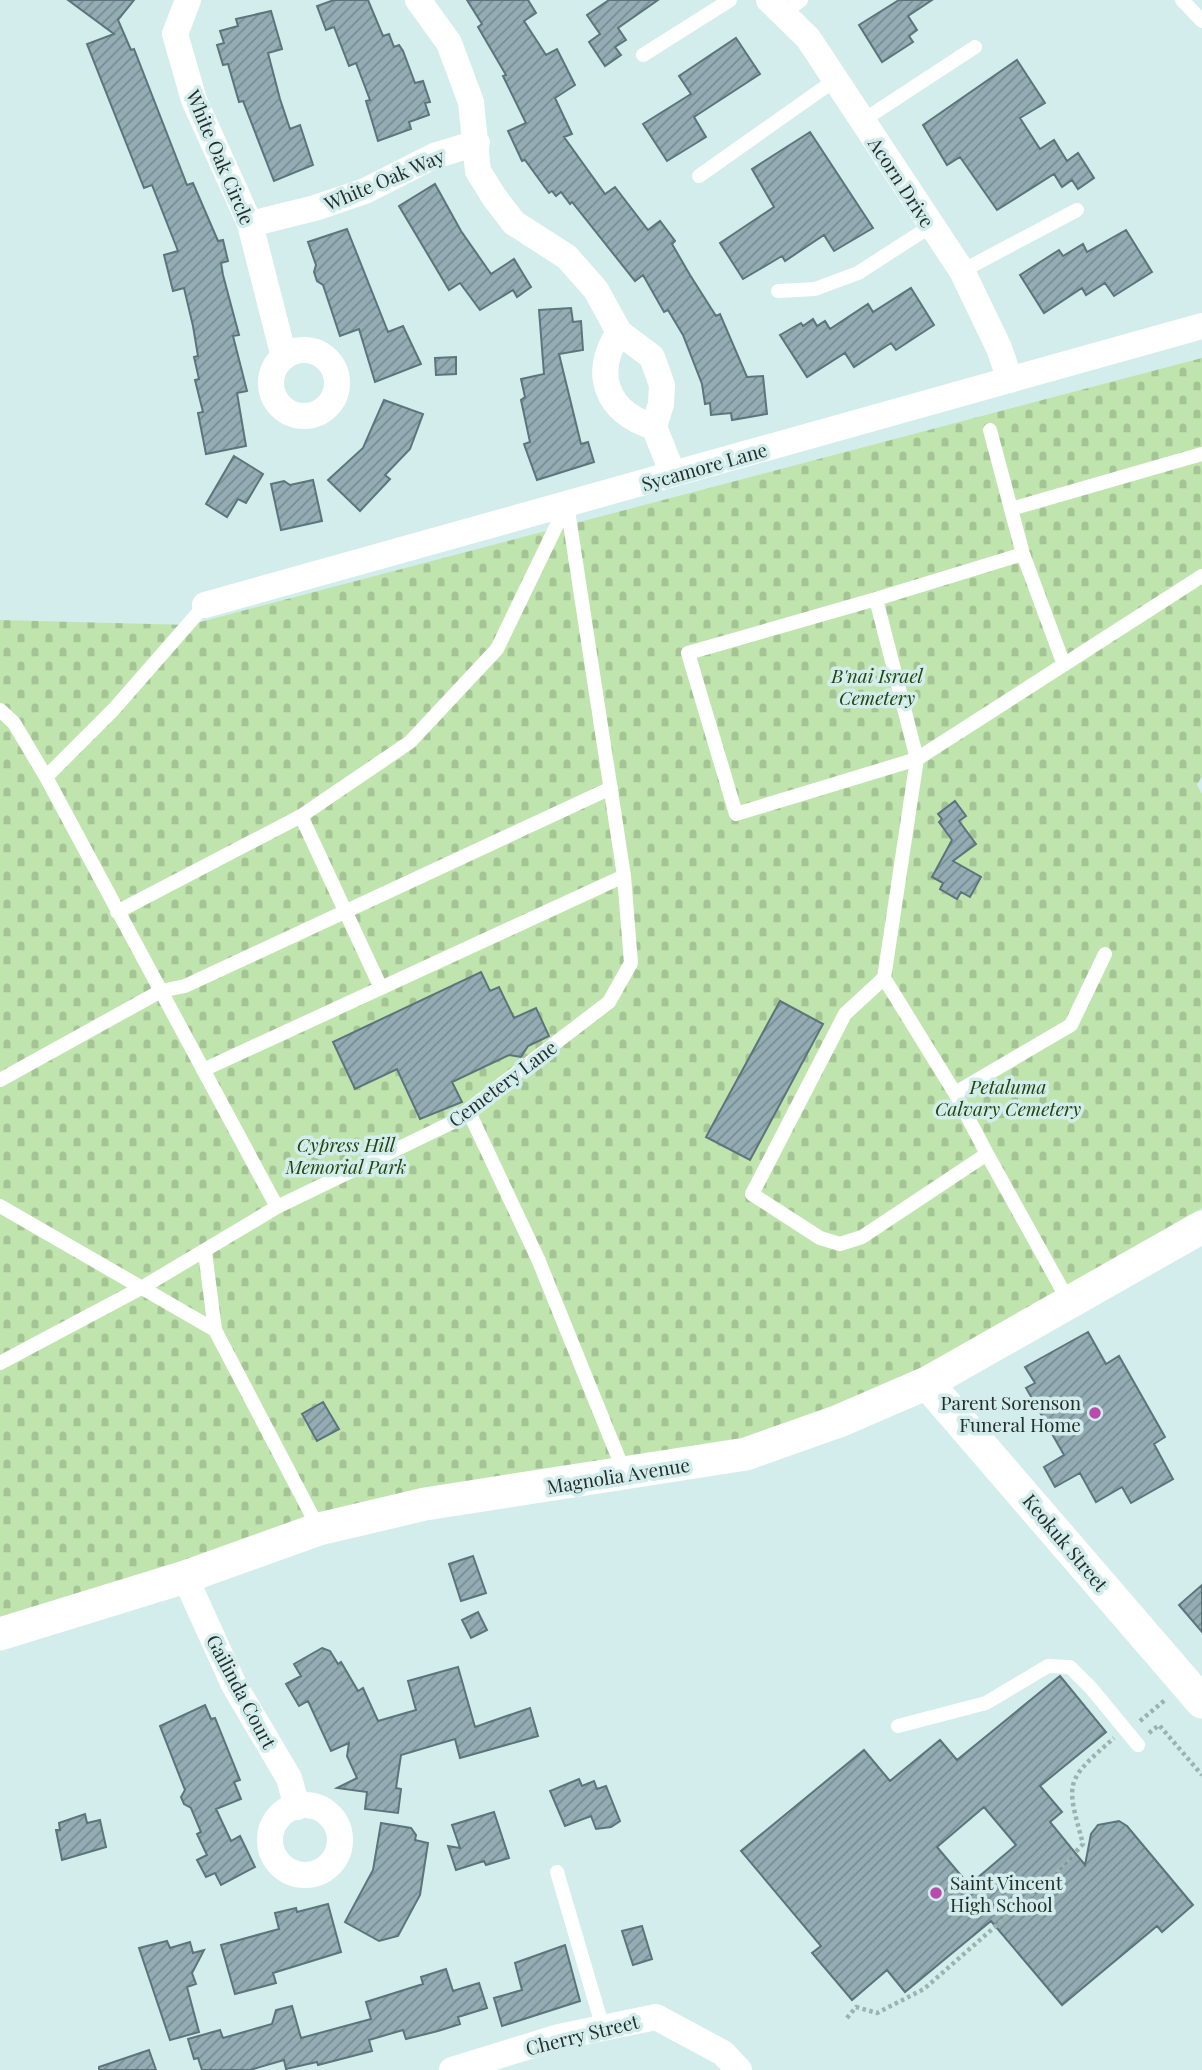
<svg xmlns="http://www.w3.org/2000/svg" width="1202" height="2070" font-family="'Playfair Display',serif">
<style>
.cemetery{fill:url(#cemetery-stones)}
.building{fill:url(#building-hatch);stroke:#5d747b;stroke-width:2;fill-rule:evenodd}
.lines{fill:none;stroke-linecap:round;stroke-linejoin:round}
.path{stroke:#9cb2b0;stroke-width:4.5;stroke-dasharray:3.5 3.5;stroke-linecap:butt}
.service{stroke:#fff;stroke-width:14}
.minor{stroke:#fff;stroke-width:26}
.tertiary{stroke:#fff;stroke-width:33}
.poi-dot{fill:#b74cac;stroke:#d2edeb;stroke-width:2.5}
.labels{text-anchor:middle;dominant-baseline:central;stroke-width:7;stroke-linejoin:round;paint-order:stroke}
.street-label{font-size:19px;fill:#242e2d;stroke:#d2edeb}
.park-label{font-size:19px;font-style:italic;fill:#24450c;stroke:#d2edeb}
.poi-label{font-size:19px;fill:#242e2d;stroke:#d2edeb;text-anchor:end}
</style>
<defs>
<pattern id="cemetery-stones" width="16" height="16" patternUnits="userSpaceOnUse" patternTransform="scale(1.75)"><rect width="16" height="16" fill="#c0e4ad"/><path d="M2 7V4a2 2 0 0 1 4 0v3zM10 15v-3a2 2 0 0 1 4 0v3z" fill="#a5c495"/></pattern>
<pattern id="building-hatch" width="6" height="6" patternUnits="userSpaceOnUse" patternTransform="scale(1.75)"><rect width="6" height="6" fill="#94acb3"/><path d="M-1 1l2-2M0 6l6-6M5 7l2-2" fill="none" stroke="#798c92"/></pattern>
</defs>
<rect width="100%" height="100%" fill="#d2edeb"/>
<path class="cemetery" d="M1202 358V776L1197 785 1202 794V1208L913 1374 811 1422 0 1624V620L189 625Z"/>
<path class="building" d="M68 0H134L118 20 131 50 134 49 187 185 193 183 218 241 223 240 228 261 221 263 223 275 239 335 233 336 247 391 237 393 246 446 206 454 198 413 203 412 195 380 199 379 194 357 198 356 193 326 184 288 173 291 164 255 178 251 152 185 144 188 87 44 114 34Z
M334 0H368L383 36 389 34 394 47 399 45 403 51 415 83 423 81 430 102 425 103 429 115 409 122 411 129 378 141 366 101 370 100 356 63 349 66 334 27 326 30 317 6Z
M467 0H528L536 13 524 21 546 55 557 49 575 85 555 98 572 134 564 137 605 194 615 187 648 230 660 221 675 241 672 244 690 275 716 316 720 314 747 377 763 376 767 414 732 420 731 413 711 415 710 403 705 404 702 384 683 335 668 310 664 312 643 275 635 281 572 202 570 204 561 192 556 196 552 191 549 193 525 160 522 161 508 131 526 123 503 76 506 75 478 27 482 24Z
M609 0H658L618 28 626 40 615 47 621 55 605 66 589 42 600 34 587 15Z
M899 0H932L908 16 917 30 909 36 913 42 882 62 859 25Z
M271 11 282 49 268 53 280 99 290 129 300 125 313 165 274 181 243 101 239 102 228 64 223 65 217 45 224 43 220 31 238 26 236 19Z
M736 38 760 74 694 117 706 137 667 161 643 124 691 94 679 76Z
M1017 60 1045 103 1020 118 1040 149 1054 140 1067 161 1078 153 1094 178 1078 189 1072 180 1062 187 1054 174 997 210 960 157 947 165 923 125Z
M810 132 873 228 834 251 824 235 785 261 782 256 743 279 720 243 774 207 752 169Z
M435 184 461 231 491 274 514 259 531 287 517 297 513 290 480 310 460 283 449 290 399 206Z
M347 229 388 332 403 326 421 364 375 382 359 329 340 336 323 285 317 281 314 272 316 265 308 242Z
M1126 230 1152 272 1114 296 1105 283 1086 295 1082 288 1044 313 1020 275 1059 250 1063 256 1083 244 1087 252Z
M911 288 934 325 896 350 891 343 854 367 845 353 807 377 780 335 801 323 803 326 813 319 817 326 825 321 830 329 868 304 873 312Z
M571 308 573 322 581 321 583 350 559 354 581 444 588 442 594 462 537 480 524 444 530 442 521 400 525 397 521 379 544 374 539 310Z
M456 357V374L436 375 435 358Z
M384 400 423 414 410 449 385 475 390 479 360 511 328 480 363 448Z
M234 456 263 474 246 503 238 499 227 517 206 504Z
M313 480 322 521 281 530 271 484 284 481 290 485Z
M955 801 966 816 959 821 976 844 953 861 981 877 970 897 961 892 957 899 940 889 943 883 932 877 952 840 939 822 942 819 938 814Z
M481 972 490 991 499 987 514 1018 536 1008 549 1036 528 1046 521 1057 509 1055 452 1082 462 1102 420 1119 397 1069 355 1089 333 1042Z
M780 1001 823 1024 750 1160 706 1137Z
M1088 1332 1106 1364 1119 1356 1165 1437 1154 1444 1173 1479 1131 1503 1122 1487 1096 1502 1080 1473 1055 1487 1044 1467 1064 1455 1026 1388 1035 1383 1025 1367Z
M323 1402 339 1429 317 1441 302 1414Z
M473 1556 486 1593 461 1601 449 1564Z
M1202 1585V1632L1179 1605Z
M478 1612 487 1630 471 1638 462 1620Z
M322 1648 330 1651 338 1664 341 1662 358 1691 363 1688 378 1721 416 1710 408 1681 458 1667 475 1727 530 1708 538 1736 460 1758 455 1739 401 1755 396 1788 401 1789 398 1813 365 1809 367 1792 337 1788 357 1778 347 1756 349 1743 331 1751 308 1701 299 1706 286 1684 301 1676 294 1664Z
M1060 1676 1106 1732 1040 1786 1062 1812 1050 1822 1085 1865 1091 1834 1098 1825 1119 1821 1127 1826 1193 1905 1162 1932 1157 1926 1062 2005 991 1921 905 1992 887 1970 852 2000 812 1953 821 1946 741 1851 864 1750 890 1781 940 1740 957 1760ZM984 1807 1016 1845 969 1885 937 1847Z
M205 1705 211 1719 215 1718 240 1780 234 1782 241 1799 216 1809 231 1841 240 1836 255 1867 221 1885 215 1873 206 1877 197 1860 207 1855 197 1834 201 1832 191 1808 184 1804 181 1797 185 1790 160 1726Z
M579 1779 582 1786 594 1781 597 1789 606 1786 620 1821 611 1827 596 1829 591 1816 565 1826 550 1791Z
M494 1812 509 1858 486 1865 484 1861 456 1870 448 1846 460 1848 452 1825Z
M85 1814 87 1823 100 1820 106 1847 62 1860 56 1830H60L59 1823Z
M381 1823 411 1828 416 1835 415 1840 428 1843 420 1895 398 1936 379 1941 345 1922 373 1870Z
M328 1904 341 1952 273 1973 276 1983 235 1994 221 1945 279 1929 275 1913 296 1908 297 1912Z
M642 1926 652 1959 633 1965 622 1931Z
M167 1941 170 1948 190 1942 193 1953 204 1950 192 1973 196 1984 187 1987 199 2032 170 2040 139 1948Z
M565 1945 580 2001 502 2026 494 1998 522 1990 515 1963Z
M446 1969 453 1991 479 1983 487 2008 458 2017 460 2024 438 2031 406 2039 403 2030 369 2040 372 2051 318 2065 317 2062 286 2069 284 2060 250 2070H202L198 2058 194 2059 188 2039 220 2030 223 2038 272 2024 276 2010 292 2006 301 2038 371 2019 366 2002 423 1984 421 1977Z
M149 2050 156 2070H99V2067Z"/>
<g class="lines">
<path class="path" d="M1140 1721 1165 1700
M1149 1733 1159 1725 1202 1775
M847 2018 856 2007 877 2013 924 1989 1055 1874 1083 1844C1066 1781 1064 1782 1114 1738"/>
<path class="service" d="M1182 0 1202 21
M782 14 801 0
M643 55 730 0
M862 121 975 47
M699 176 835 80
M962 271 1077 210
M778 291 815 289 858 273 931 226
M1011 509 1202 454
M1023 554 1064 665
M876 599 917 759 736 814 688 653Z
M876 599 1023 554 990 430
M205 605 114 709 46 777 277 1207 451 1123 609 1002 631 963 624 876 567 504
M0 710 14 723 46 777
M301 816 381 988
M117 912 301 816 410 742 497 649 567 504
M884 978 955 1093 987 1154 862 1237 840 1244 820 1238 752 1194 845 1014 884 978 917 759 1202 576
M203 1070 624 876
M0 1080 161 991 185 986 611 788
M955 1093 1071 1025 1105 954
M468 1110 538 1259 625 1474
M987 1154 1069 1302
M0 1206 215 1330 319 1529
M205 1252 215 1330
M0 1363 143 1287 277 1207
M898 1726 986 1703 1048 1666 1070 1667 1091 1688 1138 1745
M557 1872 603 2028"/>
<path class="minor" d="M188 0 175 34 194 100 250 224 284 357
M418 0 449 43 471 102 478 171 494 197 514 223 567 257 596 290 619 332 652 357 662 385 661 404 654 427 673 474
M769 0 808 38 962 271 999 348 1010 380
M250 224 315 208 365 191 434 156 477 143
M619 332C592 374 606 412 654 427
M271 383a33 33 0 1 1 66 0a33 33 0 1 1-66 0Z
M205 605 1202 326
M185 1577 234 1685 289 1778 297 1807
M270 1840a35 35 0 1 1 70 0a35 35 0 1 1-70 0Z
M452 2070 559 2037 656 2017 723 2053 739 2070"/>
<path class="tertiary" d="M927 1383 1202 1702
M0 1634 185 1577 319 1529 425 1504 746 1454 839 1421 927 1383 1202 1227"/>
</g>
<g class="poi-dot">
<circle cx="1095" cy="1413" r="7"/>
<circle cx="936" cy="1893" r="7"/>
</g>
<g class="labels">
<g class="street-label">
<text transform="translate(221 157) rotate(67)">White Oak Circle</text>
<text transform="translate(384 179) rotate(-23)">White Oak Way</text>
<text transform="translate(902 182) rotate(57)">Acorn Drive</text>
<text transform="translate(704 466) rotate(-16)">Sycamore Lane</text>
<text transform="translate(502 1083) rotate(-37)">Cemetery Lane</text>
<text transform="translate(618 1475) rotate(-9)">Magnolia Avenue</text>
<text transform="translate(1066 1542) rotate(50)">Keokuk Street</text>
<text transform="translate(242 1691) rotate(62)">Gailinda Court</text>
<text transform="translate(582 2034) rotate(-14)">Cherry Street</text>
</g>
<g class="park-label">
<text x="877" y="675">B'nai Israel<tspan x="877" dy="22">Cemetery</tspan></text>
<text x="1008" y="1086">Petaluma<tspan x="1008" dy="22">Calvary Cemetery</tspan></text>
<text x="346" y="1144">Cypress Hill<tspan x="346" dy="22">Memorial Park</tspan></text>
</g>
<g class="poi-label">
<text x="1081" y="1402">Parent Sorenson<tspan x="1081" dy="22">Funeral Home</tspan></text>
<text x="950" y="1882" text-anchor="start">Saint Vincent<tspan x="950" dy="22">High School</tspan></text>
</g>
</g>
</svg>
